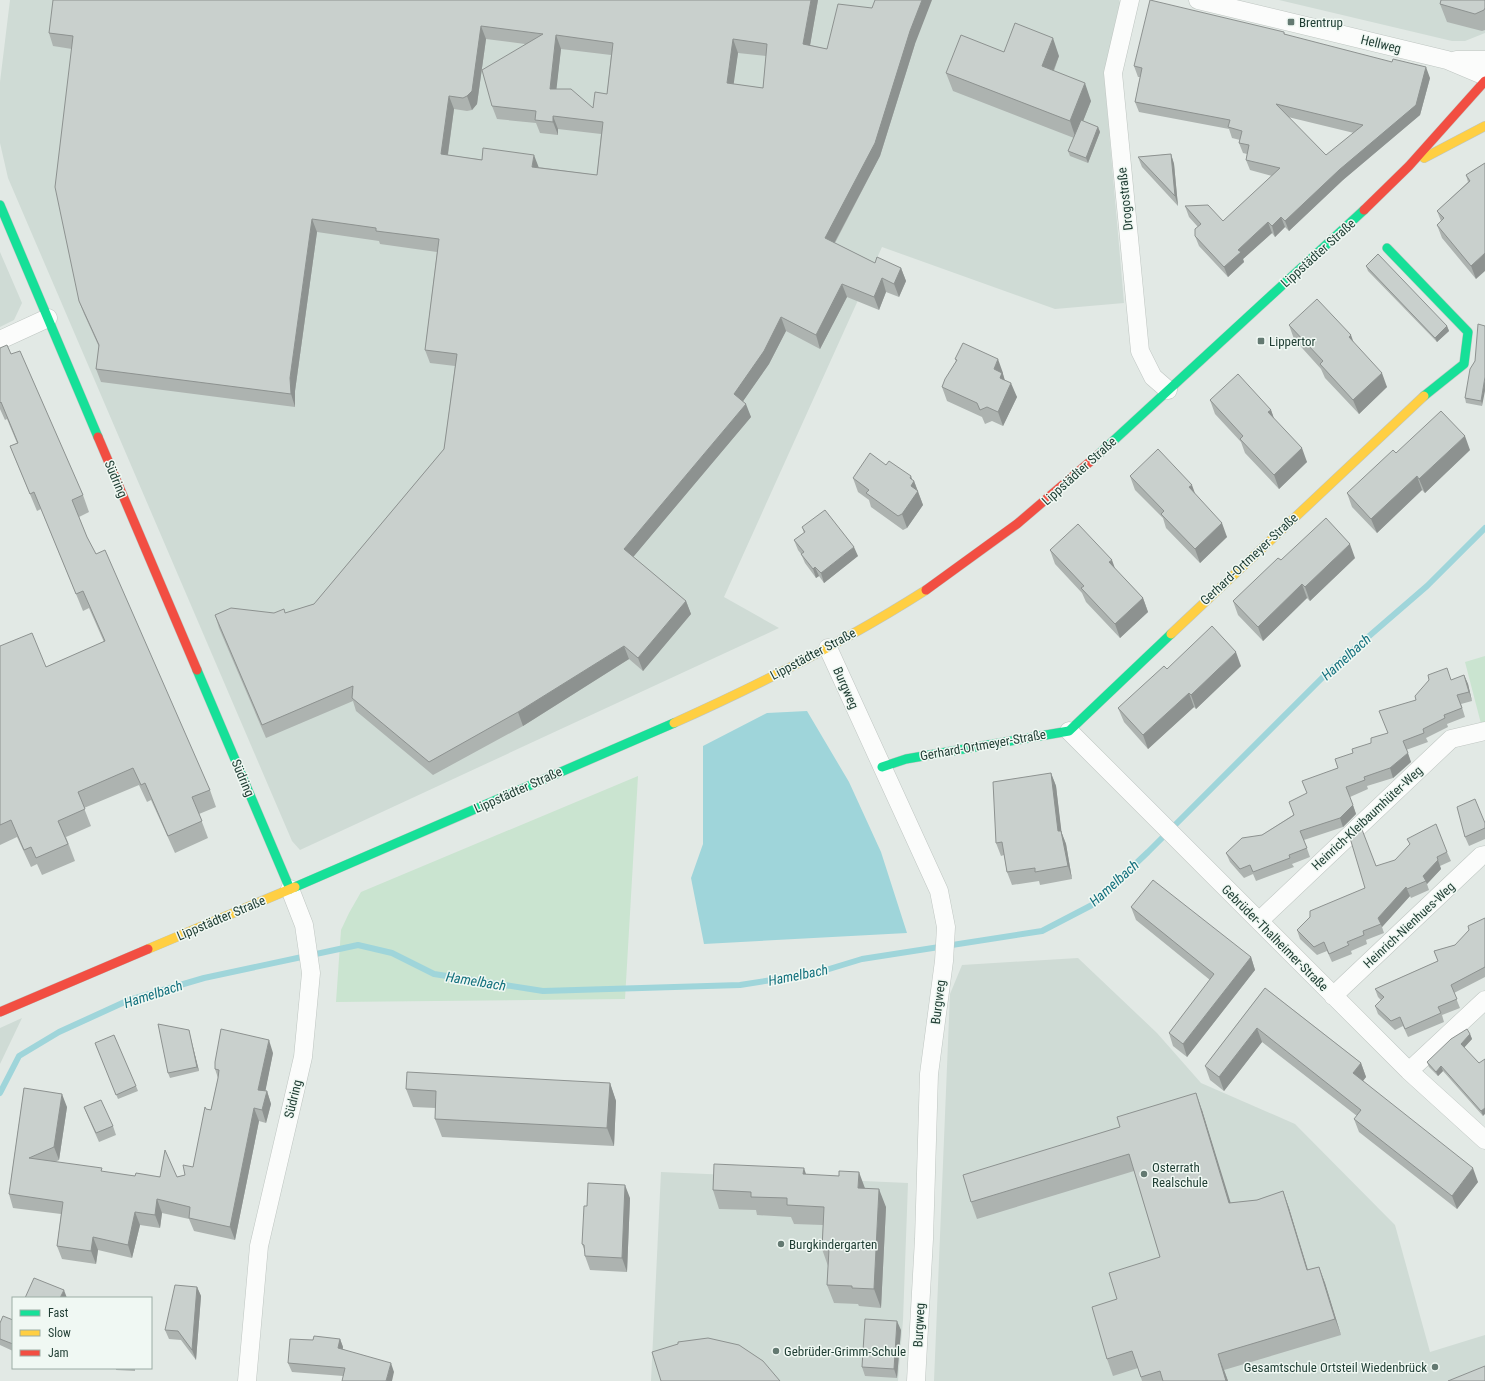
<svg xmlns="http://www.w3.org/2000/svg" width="1485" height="1381" font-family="'Roboto Condensed',sans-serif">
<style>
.built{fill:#cfdbd5}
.green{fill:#cae4d0}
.water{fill:#9fd5da}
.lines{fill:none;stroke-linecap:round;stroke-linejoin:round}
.stream{stroke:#9fd5da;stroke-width:6}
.street-casing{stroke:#bfc6c2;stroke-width:19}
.fast-casing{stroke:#bec6c2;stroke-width:10}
.slow-casing{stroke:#bec6c2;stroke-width:10}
.jam-casing{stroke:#bec6c2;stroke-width:10}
.street{stroke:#fbfcfb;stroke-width:18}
.fast{stroke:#16e098;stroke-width:9}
.slow{stroke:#ffcf43;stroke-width:9}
.jam{stroke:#f24e42;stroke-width:9}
.wall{fill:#adb3b0;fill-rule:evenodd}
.shaded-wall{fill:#8d9290}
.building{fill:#c9d0cd;stroke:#8d9290;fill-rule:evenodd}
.poi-dot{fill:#637971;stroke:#f0f8f3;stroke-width:1.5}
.labels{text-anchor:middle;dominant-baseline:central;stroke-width:3;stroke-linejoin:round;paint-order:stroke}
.poi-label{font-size:13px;fill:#1f3d33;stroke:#f0f8f3;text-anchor:start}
.street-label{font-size:13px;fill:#1f3d33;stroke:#f0f8f3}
.water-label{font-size:14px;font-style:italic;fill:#14717e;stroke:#f0f8f3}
</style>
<rect width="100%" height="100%" fill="#e2e9e5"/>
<path class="built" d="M10 0H1119L1121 4 1104 73 1124 303 1055 309 882 247 724 597 779 628 300 850 292 841 8 178 0 143V82Z
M1279 0H1485V33L1465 41H1452Z
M0 252 22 303 14 320 0 327Z
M1078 958 1157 1033 1201 1083 1295 1124 1395 1225 1430 1352 1485 1335V1381H934L950 994 962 965Z
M22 1018 0 1064V1028Z
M661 1172 908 1183 903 1320 898 1381H651Z"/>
<path class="green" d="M1485 656V739L1465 662Z
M638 776 625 999 336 1002 341 930 349 913 361 892Z"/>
<path class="water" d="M807 711 849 782 881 852 907 933 704 944 691 878 703 844V746L767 713Z"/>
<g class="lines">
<path class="stream" d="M0 1093 19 1056 59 1032 129 1000 204 978 358 945 392 953 434 974 543 991 740 985 816 973 862 959 1042 931 1092 905 1148 852 1331 669 1427 586 1485 528"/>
<defs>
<path id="street" d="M1130 0 1113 73 1140 351 1153 377 1168 390
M1198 0 1447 60 1485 76
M1456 60H1485
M0 340 48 318
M828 648 939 891 946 927 944 961 929 1074 924 1239 916 1381
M1069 731 1409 1071 1485 1140
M1259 921 1451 739 1485 731
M1333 996 1481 856 1485 855
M1409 1071 1485 1000
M247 1381 259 1246 303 1057 311 973 304 925 290 889"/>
<path id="fast" d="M0 205 98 437
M1387 248 1468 332 1464 364 1424 396
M1099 454 1364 210
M197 670 290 889
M882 767 906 759 1069 731 1171 634
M295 887 674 723"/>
<path id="slow" d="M1424 158 1485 126
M1171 634 1424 396
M674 723C761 684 846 641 926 590
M148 949 295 887"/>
<path id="jam" d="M1364 210 1409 166 1485 81
M98 437 197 670
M926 590 1017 524 1099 454
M0 1012 148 949"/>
</defs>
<use href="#street" class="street-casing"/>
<use href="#fast" class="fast-casing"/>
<use href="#slow" class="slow-casing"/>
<use href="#jam" class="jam-casing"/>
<use href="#street" class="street"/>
<use href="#fast" class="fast"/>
<use href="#slow" class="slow"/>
<use href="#jam" class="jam"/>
</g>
<path class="wall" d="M818 0 810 45 827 49 915 44 880 156 835 243 875 263 901 268 906 281 899 297 886 292 879 310 847 297 820 349 786 331 769 364 743 401 751 417 633 557 686 601 691 614 643 671 629 659 523 726 433 775 356 711 353 701 266 738 219 628 215 615 274 613H285L314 604 444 449 455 366 430 363 425 350 437 252 380 244 379 241 317 232 295 391V407L101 382 96 369 99 347 84 314 79 301 72 49 53 46 49 33ZM486 39 525 44 492 106 497 119 536 123 540 133 558 135V129L601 134 597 175 448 155 454 109 467 111 472 110 477 104ZM561 49 611 55 607 94 593 108 556 89ZM738 53 766 56 763 88 733 84Z
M1485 0V30L1482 31 1447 22 1440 4Z
M1284 32 1285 35 1430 78 1420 115 1343 180 1289 231 1285 227 1275 237 1272 233 1243 259 1244 262 1228 277 1199 246 1195 236 1198 227 1189 217 1185 206 1223 221 1272 176 1250 170 1246 160 1247 154 1243 153 1239 143 1240 140 1232 138 1229 129 1139 112 1135 102 1140 77H1138L1134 66ZM1288 117 1354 133 1326 155Z
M1004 52 1059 56 1054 71 1091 101 1083 121 1098 127 1100 132 1088 163 1070 156 1068 151 1074 138 953 91 946 73Z
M1171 154 1174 164 1178 206 1142 167 1138 157Z
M1485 163 1476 279 1442 238 1437 225 1441 221 1437 211 1468 182 1466 175Z
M1366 266 1447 326 1449 331 1437 342 1368 271Z
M1289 325 1354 343 1387 387 1359 414 1325 378 1321 369 1294 339Z
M0 348 11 354 83 495 89 512 79 517 87 537 210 790 216 807 199 814 208 838 175 853 151 800 147 802 139 785 84 808 91 826 66 837 75 861 42 875 37 864 31 867 17 837 0 845V646L46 667 104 642 89 608 83 611 41 509 37 511 17 463 10 446 17 443 7 419 5 420 0 409Z
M955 359 1003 373V374L1004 380 1017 397 1003 426 992 421 985 424 982 417 947 401 942 387 956 361Z
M1475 361 1482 406 1466 403 1465 398Z
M1210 400 1271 410 1274 419 1307 462 1279 489 1245 453 1241 442 1215 414Z
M1470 450 1425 493 1422 490 1377 533 1352 507 1347 493 1396 453Z
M886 465 914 481 923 505 907 528 903 530 871 507 869 500 858 492 853 478Z
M1130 476 1195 494 1227 537 1200 563 1166 528 1163 518 1135 490Z
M802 527 858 556 824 583 819 576 816 578 805 563 801 554 798 550 794 540 804 533Z
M1050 550 1115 569 1143 598 1148 612 1120 638 1086 602 1082 593 1055 564Z
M1355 558 1310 601 1307 598 1263 641 1238 615 1233 601 1281 560Z
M1241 666 1196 709 1194 707 1148 749 1124 722 1118 708 1167 669Z
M1464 675 1468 684 1472 701 1461 704 1465 717 1447 724 1448 727 1426 738 1428 742 1406 750 1411 762 1393 778 1367 786 1368 789 1350 797 1356 814 1343 827 1304 840 1310 857 1292 864 1294 867 1256 881 1253 874 1244 878 1230 862 1226 853 1262 835 1293 815 1307 793 1338 768 1353 753 1388 733 1416 700 1451 680Z
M1051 773 1056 786 1061 831 1066 844 1072 879 1040 885 1039 881 1012 885 1007 872 1004 855 1001 856 996 843Z
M1485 823V839L1469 846 1465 837Z
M1447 852 1451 861 1440 866 1441 869 1427 884 1429 890 1411 898 1410 896 1382 927 1384 933 1366 940 1367 944 1351 951 1352 954 1332 962 1327 951 1317 955 1300 939 1297 930 1365 888 1376 866Z
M1131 907 1251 957 1255 970 1187 1057 1173 1046 1169 1033 1210 980 1136 920Z
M1485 918V977L1454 993 1460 1008 1442 1015 1444 1022 1408 1037 1403 1026 1395 1030 1378 1014 1375 1006 1381 1000 1378 997 1375 989 1438 961 1434 951 1455 945Z
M1265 988 1361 1063 1366 1077 1363 1081 1478 1182 1457 1209 1359 1132 1354 1119 1357 1116 1262 1042 1224 1091 1210 1080 1205 1066Z
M189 1030 190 1035 199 1071 170 1078 168 1073Z
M1470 1034 1472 1039 1464 1047 1483 1116 1443 1071 1438 1076 1429 1067 1427 1062Z
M95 1043 136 1086 138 1091 118 1099Z
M273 1053 265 1091H267L271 1104 266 1123 259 1121 235 1240 194 1231 189 1219 162 1213 160 1228 140 1225 132 1258 98 1250 96 1264 62 1259 57 1246 61 1214 13 1208 9 1194 24 1088 67 1107 59 1160 55 1162 103 1172 135 1176 177 1177 185 1175 193 1167 206 1109 211 1110 218 1078 215 1069Z
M610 1083 616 1101 614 1146 442 1137 435 1119 436 1108 413 1107 406 1089Z
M84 1107 113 1126 116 1135 99 1142 88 1117Z
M1202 1110 1230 1203 1257 1200 1283 1191 1289 1208 1308 1270 1319 1267 1325 1283 1341 1335 1224 1370 1228 1381H1142L1138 1368 1113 1376 1107 1359 1117 1299 1160 1257 1134 1171 977 1219 971 1202Z
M806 1174 865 1188 886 1207 881 1308 859 1306 858 1304 834 1303 827 1285 828 1266 822 1249 823 1225 794 1224 791 1217 757 1215 756 1210 719 1209 713 1190Z
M630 1198 627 1272 590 1270 585 1256V1251L582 1244 587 1206Z
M197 1287 201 1296 196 1360 181 1340 169 1339 165 1330Z
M13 1320V1351L0 1345V1323Z
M901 1330 897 1378 865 1376 862 1367Z
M340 1339 343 1347V1349L394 1372 343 1376 292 1372 288 1363 313 1340Z
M116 1368H135V1371L116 1370Z"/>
<path class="shaded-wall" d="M811 0H818L808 57 803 44Z
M922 0H932L915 44 880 156 830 251 825 238Z
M481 26 486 39 477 104 472 110 467 96Z
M556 35 561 49 555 102 550 89Z
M1053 38 1059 56 1048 84 1042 66Z
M733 39 738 53 732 96 727 83Z
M1426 67 1430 78 1420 115 1343 180 1289 231 1285 221Z
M1085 83 1091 101 1076 139 1070 121Z
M449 96 454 109 446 167 441 154Z
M553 116 558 129V135L553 122Z
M1098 127 1100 132 1088 163 1086 158Z
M1171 154 1174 164 1178 206 1175 196Z
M534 155 539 168 532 167Z
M1281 217 1285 227 1275 237 1272 226Z
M312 219 317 232 295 391V407L291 394 290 378Z
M1268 222 1272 233 1243 259 1244 262 1228 277 1224 267 1238 250Z
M1485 253V271L1476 279 1471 266Z
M901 268 906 281 899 297 894 284Z
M882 278 886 292 879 310 874 297Z
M842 284 847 297 820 349 816 335Z
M781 317 786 331 769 364 739 407 734 394Z
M1447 326 1449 331 1437 342 1435 338Z
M1351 335 1356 349 1349 337Z
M998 359 1003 373V374L1007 387 994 369Z
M1382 373 1387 387 1359 414 1353 400Z
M1485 377V391L1482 406 1481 401Z
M1011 383 1017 397 1003 426 998 412Z
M746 404 751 417 629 562 624 549Z
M1271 410 1276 424 1268 412Z
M1465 436 1470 450 1425 493 1419 479Z
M1302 448 1307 462 1279 489 1274 475Z
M911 476 913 482 914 481 923 505 907 528 902 514 911 486 910 478Z
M1417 476 1422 490 1377 533 1371 519Z
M1192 485 1197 499 1189 487Z
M1222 523 1227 537 1200 563 1195 549Z
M1350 544 1355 558 1310 601 1305 587Z
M854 547 858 556 824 583 821 573Z
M1112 560 1117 574 1109 562Z
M815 567 819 576 816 578 813 569Z
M1302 584 1307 598 1263 641 1258 627Z
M1143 598 1148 612 1120 638 1115 624Z
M686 601 691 614 643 671 638 658Z
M624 646 629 659 523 726 518 712Z
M1236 652 1241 666 1196 709 1191 695Z
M1464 675 1468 684 1472 701 1469 692Z
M1189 693 1194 707 1148 749 1143 735Z
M1408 753 1411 762 1393 778 1390 768Z
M1051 773 1056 786 1063 844 1058 831Z
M1353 805 1356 814 1343 827 1340 818Z
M1061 831 1066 844 1072 879 1068 866Z
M1438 860 1441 869 1427 884 1423 876Z
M1406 887 1410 896 1382 927 1378 918Z
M1251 957 1255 970 1187 1057 1183 1044Z
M1257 1028 1262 1042 1224 1091 1219 1077Z
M189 1030 190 1035 199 1071 197 1067Z
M1470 1034 1472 1039 1463 1049 1461 1044Z
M269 1040 273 1053 263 1103 258 1090Z
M1361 1063 1366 1077 1358 1087 1353 1073Z
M1441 1066 1443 1071 1438 1076 1436 1072Z
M610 1083 616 1101 614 1146 607 1128Z
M267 1091 271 1104 266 1123 262 1110Z
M1196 1093 1202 1110 1236 1220 1229 1203Z
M62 1094 67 1107 59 1160 54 1147Z
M254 1108 259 1121 235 1240 230 1227Z
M1485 1108V1114L1483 1116 1481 1111Z
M804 1168 810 1186 803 1174Z
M1473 1168 1478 1182 1457 1209 1452 1196Z
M859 1172 866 1191 858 1188Z
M625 1185 630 1198 627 1272 622 1258Z
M879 1189 886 1207 881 1308 874 1289Z
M1283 1191 1289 1208 1313 1287 1307 1270Z
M157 1199 162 1213 160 1228 155 1215Z
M135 1212 140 1225 132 1258 128 1245Z
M93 1237 98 1250 96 1264 91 1251Z
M1319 1267 1325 1283 1341 1335 1335 1319Z
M197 1287 201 1296 196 1360 192 1350Z
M64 1290 67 1298H60Z
M897 1321 901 1330 897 1378 894 1369Z
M340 1339 343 1347 341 1356 338 1348Z
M1218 1354 1224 1370 1228 1381H1226Z
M391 1363 394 1372 392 1381H386Z"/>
<path class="building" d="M53 0H811L803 44 827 49 838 4 872 8 875 0H922L910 31 875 143 825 238 875 263 877 257 901 268 894 284 882 278 874 297 842 284 816 335 781 317 764 351 734 394 746 404 624 549 686 601 638 658 624 646 518 712 429 762 352 698 353 686 262 725 215 615 231 608 274 613 284 609 285 613 314 604 444 449 457 354 425 350 439 239 376 231V228L312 219 290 378 291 394 96 369 99 345 79 301 55 187 73 36 49 33ZM481 26 543 34 482 70 492 106 536 111 535 120 553 122V116L603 122 597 175 532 167 534 155 483 148 482 160 441 154 449 96 463 98 467 96 472 91ZM556 35 613 43 607 94 595 92 593 108 571 89H550ZM733 39 767 44 763 88 727 83Z
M1150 0 1284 32V34L1392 62 1393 59 1426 67 1416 105 1339 170 1285 221 1281 217 1272 226 1268 222 1238 250 1241 252 1224 267 1195 236V229L1201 224 1185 206 1208 205 1223 221 1280 168 1246 160 1249 145 1239 143 1242 131 1228 127 1230 120 1135 102 1142 68 1134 66ZM1276 104 1363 125 1326 155Z
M1441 0H1485V8L1484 10 1475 14 1440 4Z
M1015 23 1053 38 1042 66 1085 83 1070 121 946 73 961 35 1004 52Z
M1081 120 1098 127 1086 158 1068 151Z
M1171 154 1175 196 1138 157Z
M1485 163V253L1471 266 1437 225 1444 218 1437 211 1470 181 1466 175Z
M1378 254 1447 326 1435 338 1366 266Z
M1317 299 1351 335 1349 337 1382 373 1353 400 1320 364 1323 361 1289 325Z
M1478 324 1485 326V377L1481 401 1465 398 1470 369 1475 361Z
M963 343 998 359 994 369 1002 373 1000 378 1011 383 998 412 987 407 980 410 977 403 942 387 945 379 957 360 955 359Z
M7 345 11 354 20 351 83 495 72 500 87 537 96 554 105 550 210 790 192 797 202 821 168 836 145 783 141 785 133 768 78 792 85 809 58 821 68 844 36 858 31 847 24 850 11 820 0 825V646L32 633 46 667 105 641 83 591 76 594 34 492 30 494 10 446 18 443 1 402 0 403V348Z
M1238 374 1271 410 1268 412 1302 448 1274 475 1240 439 1243 436 1210 400Z
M1441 411 1465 436 1419 479 1417 476 1371 519 1347 493 1393 450 1396 453Z
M1158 449 1192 485 1189 487 1222 523 1195 549 1161 514 1164 511 1130 476Z
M870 453 886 465 889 461 911 476 910 478 914 481 911 486 918 491 902 514 898 516 866 493 869 490 853 478Z
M825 510 854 547 821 573 815 567 813 569 801 554 804 552 794 540 805 532 802 527Z
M1326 518 1350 544 1305 587 1302 584 1258 627 1233 601 1278 558 1281 560Z
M1078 524 1112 560 1109 562 1143 598 1115 624 1081 588 1084 586 1050 550Z
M1212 626 1236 652 1191 695 1189 693 1143 735 1118 708 1164 666 1167 669Z
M1447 668 1451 680 1464 675 1469 692 1457 695 1462 708 1444 715 1445 718 1423 729 1424 733 1403 741 1408 753 1390 768 1364 777 1365 780 1346 787 1353 805 1340 818 1300 831 1307 848 1289 855 1290 858 1253 872 1250 865 1240 869 1226 853 1242 838 1262 835 1294 815 1289 802 1307 793 1302 781 1338 768 1335 759 1353 753 1352 749 1371 743V738L1388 733 1379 711 1416 700 1415 696 1429 680 1428 675Z
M1051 773 1058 831H1061L1068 866 1035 872V868L1007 872 1002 842 996 843 993 782Z
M1475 799 1485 823V828L1465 837 1457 807Z
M1436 824 1447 852 1437 857 1438 860 1423 876 1426 881 1407 889 1406 887 1378 918 1381 924 1363 931 1364 935 1347 942 1349 945 1329 954 1324 942 1314 947 1297 930 1310 917V911L1365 888 1350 838 1361 827 1376 866 1395 860 1410 844 1407 839Z
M1153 880 1251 957 1183 1044 1169 1033 1214 974 1131 907Z
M1485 918V967L1451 985 1457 999 1438 1007 1441 1013 1405 1029 1400 1017 1391 1021 1375 1006 1384 997 1375 989 1438 961 1434 951 1455 945 1469 930 1468 926Z
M1265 988 1361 1063 1353 1073 1473 1168 1452 1196 1354 1119 1361 1110 1257 1028 1219 1077 1205 1066Z
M158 1024 189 1030 197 1067 168 1073Z
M221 1029 269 1040 258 1090 267 1091 262 1110 254 1108 230 1227 189 1218 190 1207 157 1199 155 1215 135 1212 128 1245 93 1237 91 1251 57 1246 63 1202 9 1194 24 1088 62 1094 54 1147 29 1158 102 1168 101 1171 135 1176 136 1173 160 1177 165 1150 177 1177 185 1175 183 1165 193 1167 205 1107 206 1109 211 1110 218 1078 219 1070 215 1069V1062Z
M1467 1029 1470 1034 1461 1044 1479 1063 1485 1059V1108L1481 1111 1441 1066 1436 1072 1427 1062 1451 1039Z
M114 1035 136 1086 116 1095 95 1043Z
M407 1072 610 1083 607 1128 435 1119 436 1091 406 1089Z
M1196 1093 1229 1203 1257 1200 1283 1191 1307 1270 1319 1267 1335 1319 1218 1354 1226 1381H1163L1160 1371 1141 1377 1132 1351 1107 1359 1092 1307 1117 1299 1109 1273 1160 1257 1129 1154 971 1202 963 1175 1120 1127 1117 1117Z
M101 1100 113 1126 96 1133 84 1107Z
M714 1164 804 1168 803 1174 839 1176V1171L859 1172 858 1188 879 1189 874 1289 852 1288V1286L827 1285 829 1249H822L824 1207 787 1205V1198L751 1197V1192L713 1190Z
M588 1183 625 1185 622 1258 585 1256 584 1245 582 1244 584 1206H587Z
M34 1278 64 1290 60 1298H25Z
M175 1285 197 1287 192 1350 178 1331 165 1330Z
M3 1316 13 1320V1344L0 1339V1323Z
M865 1319 897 1321 894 1369 862 1367Z
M314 1336 340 1339 338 1348 391 1363 386 1381H342L345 1368 288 1363 290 1339 313 1340Z
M708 1338 739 1345 763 1361 780 1381H661L652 1352 678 1344V1342Z
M1485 1366V1381H1448Z"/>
<g class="poi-dot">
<rect x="1287" y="18" width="8" height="8" rx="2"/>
<rect x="1257" y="337" width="8" height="8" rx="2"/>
<circle cx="1144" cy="1174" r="4"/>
<circle cx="781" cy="1244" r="4"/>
<circle cx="776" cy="1351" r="4"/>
<circle cx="1435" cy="1367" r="4"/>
</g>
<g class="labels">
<g class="poi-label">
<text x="1299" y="22">Brentrup</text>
<text x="1269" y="341">Lippertor</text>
<text x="1152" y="1167">Osterrath<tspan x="1152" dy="15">Realschule</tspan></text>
<text x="789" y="1244">Burgkindergarten</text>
<text x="784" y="1351">Gebrüder-Grimm-Schule</text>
<text x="1427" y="1367" text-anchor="end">Gesamtschule Ortsteil Wiedenbrück</text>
</g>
<g class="street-label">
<text transform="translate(1381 44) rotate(14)">Hellweg</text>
<text transform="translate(1125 199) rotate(-96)">Drogostraße</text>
<text transform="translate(1318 253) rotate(-42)">Lippstädter Straße</text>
<text transform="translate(1079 471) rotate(-42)">Lippstädter Straße</text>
<text transform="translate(116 479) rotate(67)">Südring</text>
<text transform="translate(1249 559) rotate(-43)">Gerhard-Ortmeyer-Straße</text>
<text transform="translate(813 654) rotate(-28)">Lippstädter Straße</text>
<text transform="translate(846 688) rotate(66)">Burgweg</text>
<text transform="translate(983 745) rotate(-10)">Gerhard-Ortmeyer-Straße</text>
<text transform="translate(243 778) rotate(67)">Südring</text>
<text transform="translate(518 790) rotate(-24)">Lippstädter Straße</text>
<text transform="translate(1367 818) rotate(-43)">Heinrich-Kleibaumhüter-Weg</text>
<text transform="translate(221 918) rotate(-23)">Lippstädter Straße</text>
<text transform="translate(1409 925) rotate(-43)">Heinrich-Nienhues-Weg</text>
<text transform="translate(1275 938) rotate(45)">Gebrüder-Thalheimer-Straße</text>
<text transform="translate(938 1002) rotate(-83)">Burgweg</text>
<text transform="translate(293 1099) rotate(-76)">Südring</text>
<text transform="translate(919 1325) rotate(-87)">Burgweg</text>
</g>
<g class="water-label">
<text transform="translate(1346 657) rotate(-42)">Hamelbach</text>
<text transform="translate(1114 883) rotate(-42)">Hamelbach</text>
<text transform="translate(798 975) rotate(-11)">Hamelbach</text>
<text transform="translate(476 981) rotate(9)">Hamelbach</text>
<text transform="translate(153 994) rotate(-18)">Hamelbach</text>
</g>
</g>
<rect x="12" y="1297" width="140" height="72" fill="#f0f8f3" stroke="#9cada6"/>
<rect x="20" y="1310" width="20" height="6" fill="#16e098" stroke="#9cada6"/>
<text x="48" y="1317" font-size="12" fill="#1f3d33">Fast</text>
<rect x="20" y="1330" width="20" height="6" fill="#ffcf43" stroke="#9cada6"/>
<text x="48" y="1337" font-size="12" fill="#1f3d33">Slow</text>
<rect x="20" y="1350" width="20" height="6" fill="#f24e42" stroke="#9cada6"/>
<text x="48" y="1357" font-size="12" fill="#1f3d33">Jam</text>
</svg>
